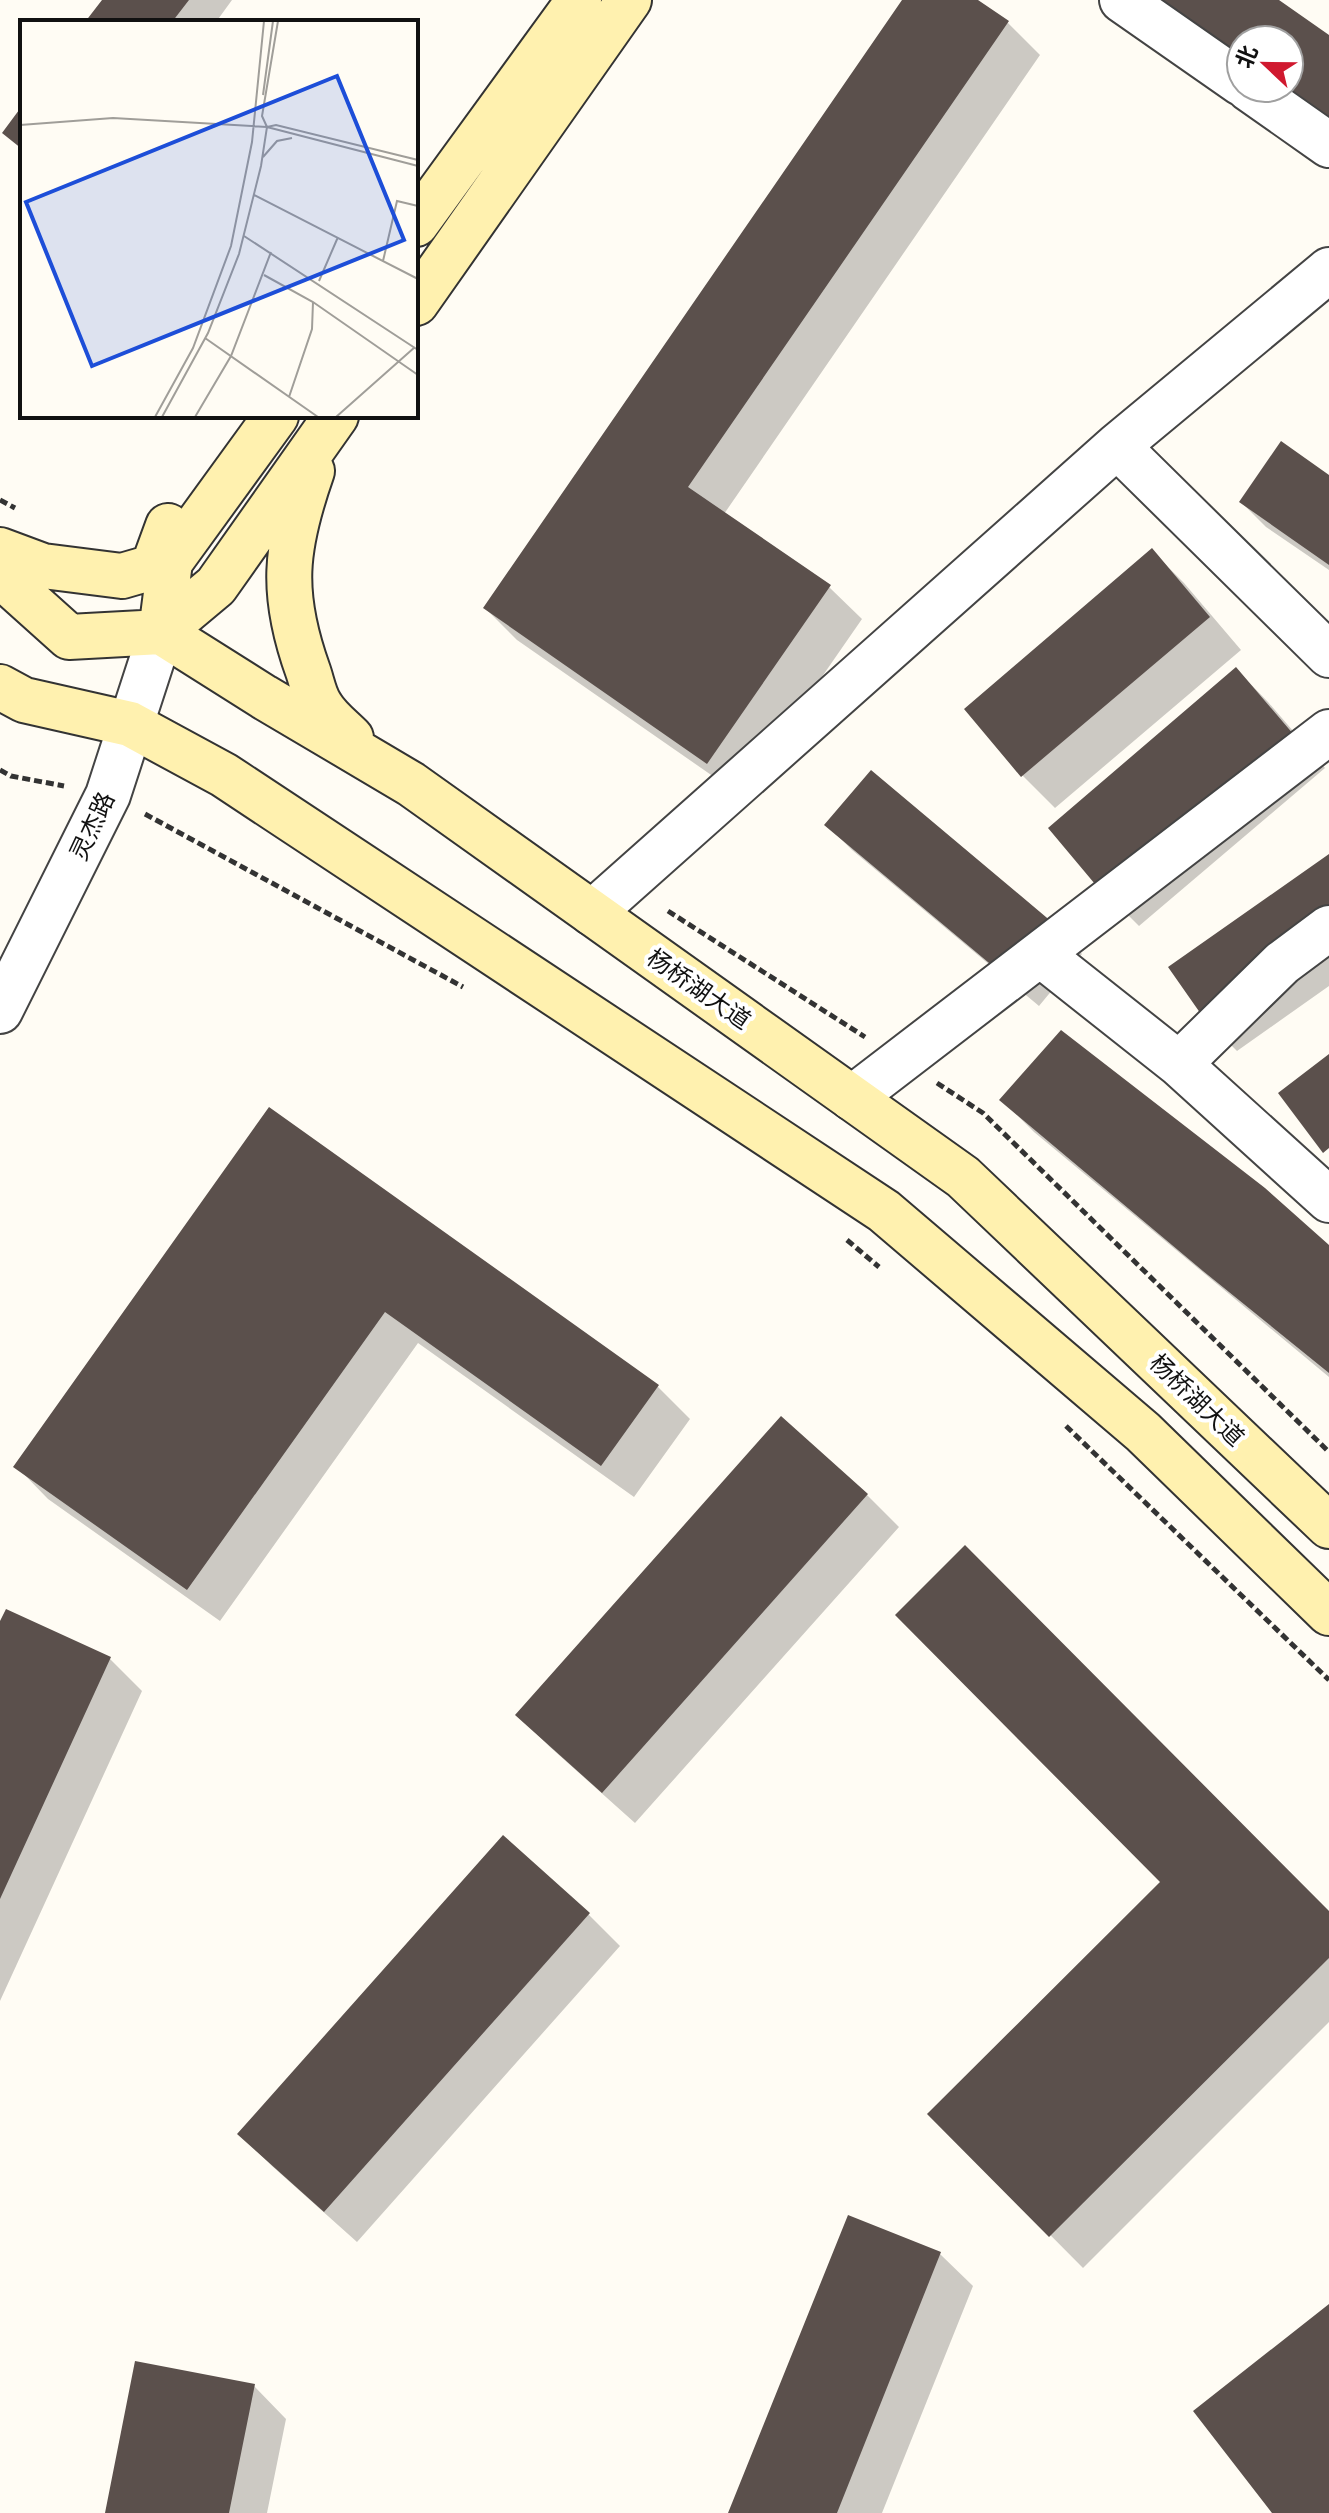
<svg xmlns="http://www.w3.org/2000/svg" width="1329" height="2513" font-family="'Zilla Slab','Noto Sans SC',serif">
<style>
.shadow{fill:#0003}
.building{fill:#5b504c}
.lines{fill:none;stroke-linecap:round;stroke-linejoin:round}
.minor-casing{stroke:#444;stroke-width:48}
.tertiary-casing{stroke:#444;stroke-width:48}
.secondary-casing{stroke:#333;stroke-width:48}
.path{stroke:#333;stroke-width:5;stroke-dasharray:8 4;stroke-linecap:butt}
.minor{stroke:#fff;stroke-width:44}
.tertiary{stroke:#fff;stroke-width:44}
.secondary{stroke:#fff1af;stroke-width:44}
.labels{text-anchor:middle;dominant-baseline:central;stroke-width:8;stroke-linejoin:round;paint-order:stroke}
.street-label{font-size:24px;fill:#111;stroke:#fff}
.inset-road{fill:none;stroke:#a09e99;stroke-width:2}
.view{fill:#1d4ed8;fill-opacity:0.15;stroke:#1d4ed8;stroke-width:4}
.inset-edge{fill:none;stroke:#111;stroke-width:4}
</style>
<rect width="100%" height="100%" fill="#fffcf4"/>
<path class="shadow" d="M104 0H232L216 22H88Z
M904 0H975L1008 23 1040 55 724 514 829 587 862 619 740 795 517 640 485 608Z
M1329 477V570L1266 527 1241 502Z
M1152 551 1184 583 1241 650 1055 808 1023 776 967 709Z
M1236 669 1268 702 1325 768 1139 926 1107 894Z
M827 825 1058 929 1082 954 1039 1006 852 850Z
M1329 857V986L1237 1051 1212 1026Z
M1002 1100 1329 1247V1377L1034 1132Z
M269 1110 658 1387 690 1419 634 1497 418 1343 220 1621 48 1499 16 1466Z
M867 1495 899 1527 635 1823 550 1747 518 1715Z
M0 1626 110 1659 142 1691 0 2001Z
M588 1914 620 1946 357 2242 272 2166 240 2134Z
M1329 1914V2022L1083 2268 930 2114Z
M849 2218 940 2254 973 2286 882 2513H730Z
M254 2386 286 2419 267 2513H107Z"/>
<path class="building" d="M102 0H189L172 22H85Z
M902 0H978L1009 21 688 487 831 585 707 764 483 608Z
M1144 0H1279L1329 35V131L1269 88H1289V40H1241V69Z
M22 106V149L2 133Z
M1281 441 1329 475V565L1239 502Z
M1152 548 1210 617 1021 777 964 709Z
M1236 667 1294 735 1105 896 1048 828Z
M871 770 1059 928 1013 983 824 825Z
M1329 854V944L1210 1027 1168 967Z
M1061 1030 1265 1188 1329 1245V1373L1203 1271 999 1100Z
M1329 1054V1148L1323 1153 1278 1093Z
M269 1107 659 1385 601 1466 385 1312 187 1590 13 1467Z
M781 1416 868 1494 602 1793 515 1715Z
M965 1545 1329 1911V1958L1049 2237 927 2114 1160 1882 895 1615Z
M6 1609 111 1657 0 1899V1621Z
M503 1835 590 1913 324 2212 237 2134Z
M848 2215 941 2252 837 2513H728Z
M1329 2304V2513H1272L1193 2411Z
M135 2361 255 2384 229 2513H105Z"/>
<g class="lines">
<defs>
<path id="minor" d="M1122 0 1241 83
M1248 88 1329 145
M1117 446 1329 655
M592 913 1117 446 1329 270
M1040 954 1179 1064 1329 1200
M1179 1064 1282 963 1329 928
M852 1098 1329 732"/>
<path id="tertiary" d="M0 1011 108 795 161 632"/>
<path id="secondary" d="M416 224 579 0
M416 303 629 0
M276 416 170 562 161 632 216 586 336 416
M312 471C285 548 280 593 308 671 312 682 314 696 321 706 328 718 341 728 351 738
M0 550 43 566 122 576 153 567 168 526
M0 575 69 637 161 632 264 697 411 784 963 1177 1329 1526
M0 687 24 700 130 724 224 775 884 1211 1143 1432 1329 1613"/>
</defs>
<use href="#minor" class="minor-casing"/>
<use href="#tertiary" class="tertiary-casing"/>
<use href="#secondary" class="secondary-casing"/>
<path class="path" d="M0 500 15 508
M0 770 11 776 64 786
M145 814 463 987
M668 911 865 1037
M937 1083 983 1113 1329 1452
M847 1240 879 1267
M1066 1426 1329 1680"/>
<use href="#minor" class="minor"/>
<use href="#tertiary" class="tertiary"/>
<use href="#secondary" class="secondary"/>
</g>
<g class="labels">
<g class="street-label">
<text transform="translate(92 826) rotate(-65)">灵杰路</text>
<text transform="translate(699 989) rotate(35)">杨桥湖大道</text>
<text transform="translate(1197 1400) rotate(44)">杨桥湖大道</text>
</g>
</g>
<g transform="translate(20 20)">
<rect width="398" height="398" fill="#fffcf4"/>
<path class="inset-road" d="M243 75 253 1M0 105 93 98 247 107M243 137 257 121 272 118M398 140 256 105 247 107 398 146M234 175 398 259M224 216 398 330M363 241 377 181 398 186M244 255 293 282 398 355M299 261 318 217M185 318 298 397M269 377 292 309 293 282M135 397 173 328 211 226 232 122 244 1M142 397 188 313 219 234 241 146 247 107 242 96 258 1M175 397 211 336 251 232M316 397 395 327"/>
<path class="view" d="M317 56 384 220 72 346 6 182Z"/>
<rect width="398" height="398" class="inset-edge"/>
</g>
<g transform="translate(1265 64) rotate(292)"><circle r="38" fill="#ffffff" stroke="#a0a0a0" stroke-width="2"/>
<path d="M0-6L14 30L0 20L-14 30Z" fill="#d0192f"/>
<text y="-12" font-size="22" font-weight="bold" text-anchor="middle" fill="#111111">北</text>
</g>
</svg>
